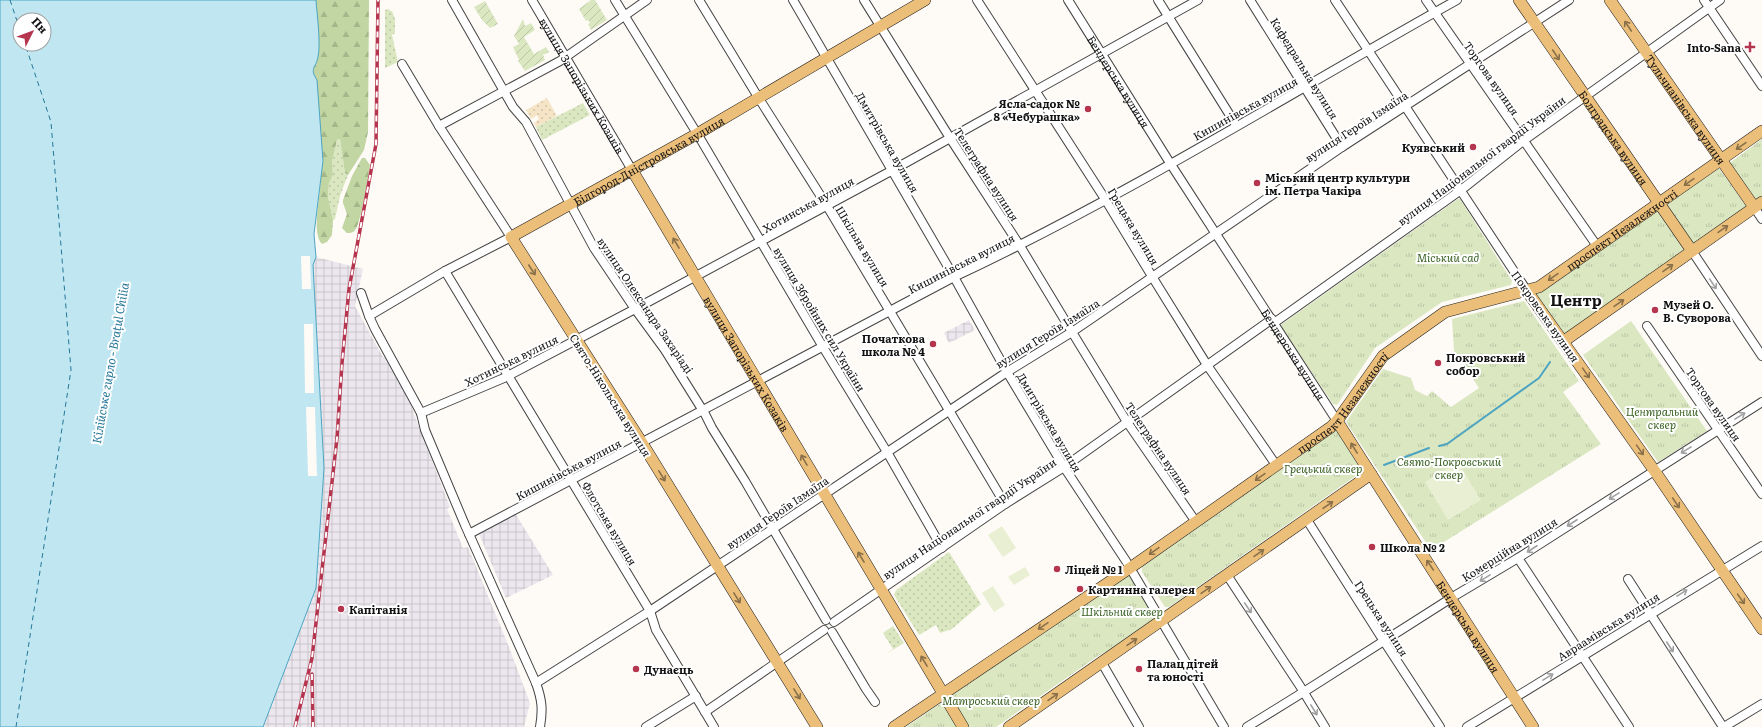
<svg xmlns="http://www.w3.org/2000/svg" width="1762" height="727" font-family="Literata,serif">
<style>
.industrial{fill:url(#industrial-grid)}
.grass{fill:url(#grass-dots)}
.forest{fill:url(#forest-firs)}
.sand{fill:url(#sand-dots)}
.park{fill:url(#park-tufts)}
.garden{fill:url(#garden-furrows)}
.pitch{fill:#e9efd2}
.water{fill:#bfe6f1;stroke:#4da4c1;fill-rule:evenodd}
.pier{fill:#fefbf6}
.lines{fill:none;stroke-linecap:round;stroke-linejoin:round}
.stream{stroke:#4da4c1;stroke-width:2}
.ferry{stroke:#257798;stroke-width:1;stroke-dasharray:5 4;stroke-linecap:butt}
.minor-casing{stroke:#444;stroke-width:10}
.major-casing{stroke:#222;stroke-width:12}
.minor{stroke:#fff;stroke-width:8}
.major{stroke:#ebbe79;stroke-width:11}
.rail-casing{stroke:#b5354e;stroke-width:3.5}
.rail{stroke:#fff;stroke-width:2;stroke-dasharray:6;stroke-linecap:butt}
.oneway{stroke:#89704a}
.oneway2{stroke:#a0a0a0}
.poi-dot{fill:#b5354e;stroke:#fff;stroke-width:1.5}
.labels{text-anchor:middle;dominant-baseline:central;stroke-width:4;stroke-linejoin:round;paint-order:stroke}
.poi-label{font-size:11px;font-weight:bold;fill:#111;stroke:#fff;text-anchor:start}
.street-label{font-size:11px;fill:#111;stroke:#fff}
.park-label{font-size:11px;font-style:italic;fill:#3c6426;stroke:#fff}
.water-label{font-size:12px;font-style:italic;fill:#257798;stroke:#fff}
.district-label{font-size:15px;font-weight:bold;fill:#111;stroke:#fff}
</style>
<defs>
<pattern id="industrial-grid" width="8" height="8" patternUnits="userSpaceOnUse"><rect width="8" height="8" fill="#ece7ee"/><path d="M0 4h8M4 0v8" fill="none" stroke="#c9c5cb"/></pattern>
<pattern id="grass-dots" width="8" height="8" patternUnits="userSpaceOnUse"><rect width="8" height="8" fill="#dae7c1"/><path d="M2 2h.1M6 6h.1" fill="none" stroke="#bac5a5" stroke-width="1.8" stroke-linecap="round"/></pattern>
<pattern id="forest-firs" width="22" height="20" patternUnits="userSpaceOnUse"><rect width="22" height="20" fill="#c1d6a2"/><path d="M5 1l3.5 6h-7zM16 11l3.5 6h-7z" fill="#a5b78a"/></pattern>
<pattern id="sand-dots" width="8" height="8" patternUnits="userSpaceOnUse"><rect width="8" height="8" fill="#f5e4c6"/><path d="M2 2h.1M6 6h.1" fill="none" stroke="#d1c3a9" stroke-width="1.8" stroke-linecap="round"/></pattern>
<pattern id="park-tufts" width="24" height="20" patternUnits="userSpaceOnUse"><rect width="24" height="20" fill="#dae7c1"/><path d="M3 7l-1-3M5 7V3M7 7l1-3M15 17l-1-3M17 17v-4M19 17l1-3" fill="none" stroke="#bac5a5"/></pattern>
<pattern id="garden-furrows" width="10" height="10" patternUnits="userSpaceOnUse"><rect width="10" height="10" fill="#dae7c1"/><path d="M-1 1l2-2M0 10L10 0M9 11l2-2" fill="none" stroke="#bac5a5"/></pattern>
</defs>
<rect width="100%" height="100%" fill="#fefbf6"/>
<path class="industrial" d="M316 257 363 269 355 306 383 357H385L411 405 418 425 445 494 450 507 447 509 463 548 468 547 509 647 530 703 524 727H263L316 588 324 467 313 265Z
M969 320 975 330 949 343 944 333Z
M515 513 553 575 506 598 479 534Z"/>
<path class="grass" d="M389 9 390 11H392L395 19V33L392 35 398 62 385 68V10Z
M583 103 590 115 542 140 536 127Z
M340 139 345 173 348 175 340 196 335 219 333 220 328 197 329 183 333 175 332 162 337 140Z
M949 552 981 604 952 629 940 633 936 625 919 635 894 595 896 590Z
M893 626 904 643 886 654 893 649 883 633Z"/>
<path class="forest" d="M316 0H369L368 132 364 150 348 175 345 173 340 139 337 140 332 162 333 175 329 183 328 197 333 220 332 235 327 242 322 244C312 234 319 202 320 188 325 148 319 114 313 74V67L318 58Z
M362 158H365L370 165C368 176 361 224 355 230 353 233 350 233 347 233L342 228 347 214 343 203V200L352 176Z"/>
<path class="sand" d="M547 98 557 116 536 127 534 123 539 119 537 115 531 119 526 110Z"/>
<path class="park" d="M1762 139V199L1755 202 1727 165Z
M1719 168 1746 206 1565 334 1535 294 1541 292Z
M1458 199H1460L1512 281 1511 285 1442 302 1375 348 1337 405 1333 404 1281 327 1282 324Z
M1524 301 1579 381 1563 392 1601 444 1431 550 1346 422 1383 369 1411 378 1415 390 1427 396 1432 391 1451 407 1479 388 1454 351 1452 319Z
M1631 321 1707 431 1658 462 1583 355Z
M1335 430 1338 433 1361 469 1360 473 1169 607H1165L1142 572V566Z
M1130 568 1163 621 1098 656 996 727H967L951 698 952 695 1071 614Z
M941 703H944L960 727H906Z"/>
<path class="garden" d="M591 0H595L607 20 591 30 588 24 590 23 588 20 586 21 579 9Z
M485 1 498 24 490 28 482 20 474 7Z
M523 19 525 26 531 23 535 30 524 37 534 54 546 47 549 52 543 55 545 60 525 71 518 61 519 60 513 47 519 44 514 36Z"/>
<path class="pitch" d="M1458 462 1481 500 1448 520 1425 482Z
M1002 526 1016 548 1003 557 988 535Z
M1025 567 1030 575 1014 585 1008 577Z
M993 586 1005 605 994 612 982 593Z"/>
<path class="water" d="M0 0H316C317 14 321 44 318 57 316 68 309 68 317 80L323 161 314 234 316 257 313 265 324 468 316 588 263 727H0ZM20 20H44V44H20Z"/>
<path class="pier" d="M301 256H310L311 289H302Z
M304 324H313L314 393H305Z
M306 407H315L317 476H308Z"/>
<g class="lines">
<path class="stream" d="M1439 446 1447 444 1539 378 1550 362
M1384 465 1429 448"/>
<path class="ferry" d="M10 0 20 30
M16 727 71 370 51 122 25 44"/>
<defs>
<g id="minor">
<path d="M452 0 513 107 526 122 594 248 635 309 665 350 705 414 712 428 745 481 826 620"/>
<path id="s1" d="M532 0 632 170"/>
<path d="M615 0 701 140 823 347 887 452 942 548"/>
<path d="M699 0 758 97 827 206 1005 504"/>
<path d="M793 0 954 277 1007 372 1064 467 1126 561 1224 727"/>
<path d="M864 0 950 138 1020 246 1072 332 1127 422 1196 522"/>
<path d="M977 0 1105 199 1153 278 1207 365 1274 462"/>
<path id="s2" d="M1068 0 1170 163 1337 421"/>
<path d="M1158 0 1236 125"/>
<path d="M1250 0 1342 147"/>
<path d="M1335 0 1527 291"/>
<path d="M1426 0 1597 246"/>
<path d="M1704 0 1762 86"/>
<path d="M439 126 560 61 647 0"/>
<path d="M1754 207 1762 219"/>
<path d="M1692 251 1762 356"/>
<path d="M445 271 650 611 656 630 714 727"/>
<path d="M361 293 369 316 375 329 421 413 425 430 465 525 536 683C542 700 543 709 540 727"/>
<path d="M369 316 445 271 511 237 439 126 402 64"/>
<path d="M1274 323 1461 190 1523 141 1720 0"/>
<path d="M1647 326 1762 494"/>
<path d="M421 413 504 378 635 309 891 171 1198 0"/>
<path d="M1307 520 1380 635 1440 727"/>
<path d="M469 534 954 277C1127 196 1290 93 1457 0"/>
<path d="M1518 558 1629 727"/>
<path d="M1227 575 1300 686 1325 727"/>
<path d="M1628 579 1723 727"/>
<path d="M834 622 1005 504 1064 467 1272 319"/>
<path d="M832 632 866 689 875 702"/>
<path d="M1102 663 1139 727"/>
<path d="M536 683 650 611 1007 372 1072 332 1342 147 1569 0"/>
<path d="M705 712 824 630"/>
<path d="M646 727 696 696"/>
<path d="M1247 727 1310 688 1456 595 1518 558 1762 402"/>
<path d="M1467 727 1762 546"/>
<path d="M1724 727 1762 704"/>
</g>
<g id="major">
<path id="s3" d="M1519 0 1692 251"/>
<path id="s4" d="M1610 0 1754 207"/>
<path id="s5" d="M632 170 963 727"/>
<path d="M1527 291 1654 470 1762 629"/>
<path d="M1564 341 1762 202"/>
<path id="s6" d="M1337 421 1533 727"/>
<path id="s7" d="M817 727 642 443 511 237 697 134 925 0"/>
<path id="s8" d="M894 727 1130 568 1331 427 1337 421 1383 356 1445 312 1539 287 1762 131"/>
<path d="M1009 727 1371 474"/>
</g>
</defs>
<use href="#minor" class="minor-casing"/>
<use href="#major" class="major-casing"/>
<use href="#minor" class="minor"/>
<use href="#major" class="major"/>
<defs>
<path id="rail" d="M312 674 313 727
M295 727 312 658 337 438 342 363 349 289 376 144 378 0"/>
</defs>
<use href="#rail" class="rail-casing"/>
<use href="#rail" class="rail"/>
</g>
<defs><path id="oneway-shaft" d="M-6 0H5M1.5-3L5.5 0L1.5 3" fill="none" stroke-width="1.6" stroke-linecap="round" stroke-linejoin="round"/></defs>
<g class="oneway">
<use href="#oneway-shaft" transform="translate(1628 26) rotate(-124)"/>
<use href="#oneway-shaft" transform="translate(1556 55) rotate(56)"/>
<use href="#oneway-shaft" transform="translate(1741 146) rotate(145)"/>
<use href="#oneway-shaft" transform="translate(1689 182) rotate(145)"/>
<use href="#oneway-shaft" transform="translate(1723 229) rotate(-35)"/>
<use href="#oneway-shaft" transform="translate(676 243) rotate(-121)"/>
<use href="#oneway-shaft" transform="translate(1668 268) rotate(-35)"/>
<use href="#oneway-shaft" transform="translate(532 270) rotate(57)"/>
<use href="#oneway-shaft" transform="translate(1553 277) rotate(145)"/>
<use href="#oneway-shaft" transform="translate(1619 303) rotate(-35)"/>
<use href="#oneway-shaft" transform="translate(1586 373) rotate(55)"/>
<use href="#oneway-shaft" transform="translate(1354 448) rotate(-122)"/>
<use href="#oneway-shaft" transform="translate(1640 450) rotate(55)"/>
<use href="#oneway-shaft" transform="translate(804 460) rotate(-120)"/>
<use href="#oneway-shaft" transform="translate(662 476) rotate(58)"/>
<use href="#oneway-shaft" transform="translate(1260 477) rotate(145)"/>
<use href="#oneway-shaft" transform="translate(1676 503) rotate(56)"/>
<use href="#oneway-shaft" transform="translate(1328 505) rotate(-35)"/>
<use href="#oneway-shaft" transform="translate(1154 551) rotate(145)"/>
<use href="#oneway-shaft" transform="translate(1259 553) rotate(-35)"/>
<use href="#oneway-shaft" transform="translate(861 557) rotate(-121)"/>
<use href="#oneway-shaft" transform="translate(1430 565) rotate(-124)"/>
<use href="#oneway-shaft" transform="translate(1206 590) rotate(-35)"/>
<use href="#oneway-shaft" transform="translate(737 598) rotate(58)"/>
<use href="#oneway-shaft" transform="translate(1741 599) rotate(55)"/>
<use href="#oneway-shaft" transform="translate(1043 626) rotate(146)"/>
<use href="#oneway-shaft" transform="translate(1132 642) rotate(-35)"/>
<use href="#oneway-shaft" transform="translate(924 661) rotate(-121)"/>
<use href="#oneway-shaft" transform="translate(797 694) rotate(58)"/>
<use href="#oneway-shaft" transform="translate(1053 697) rotate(-35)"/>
</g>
<g class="oneway2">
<use href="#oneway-shaft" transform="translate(1713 284) rotate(56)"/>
<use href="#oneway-shaft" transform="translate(1740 416) rotate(-32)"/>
<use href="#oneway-shaft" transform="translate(1686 450) rotate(148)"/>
<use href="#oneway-shaft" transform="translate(1614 496) rotate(148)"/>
<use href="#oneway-shaft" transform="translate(1572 523) rotate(147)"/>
<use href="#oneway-shaft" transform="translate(1532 549) rotate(147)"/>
<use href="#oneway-shaft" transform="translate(1485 578) rotate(149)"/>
<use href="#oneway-shaft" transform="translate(1682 593) rotate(-32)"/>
<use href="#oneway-shaft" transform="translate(1248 608) rotate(56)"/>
<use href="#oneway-shaft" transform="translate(1670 647) rotate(57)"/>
<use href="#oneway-shaft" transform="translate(1548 677) rotate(-31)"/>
<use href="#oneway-shaft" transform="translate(1314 710) rotate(58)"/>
</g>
<g class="poi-dot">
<path d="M1748 41h4v4h4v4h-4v4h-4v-4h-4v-4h4z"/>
<circle cx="1088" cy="109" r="4"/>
<circle cx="1473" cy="147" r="4"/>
<circle cx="1257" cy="183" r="4"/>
<circle cx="1655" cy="310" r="4"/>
<circle cx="933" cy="344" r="4"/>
<circle cx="1438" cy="363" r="4"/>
<circle cx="1372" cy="547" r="4"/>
<circle cx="1057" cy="569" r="4"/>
<circle cx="1080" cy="589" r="4"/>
<circle cx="341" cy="609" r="4"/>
<circle cx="636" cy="669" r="4"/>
<circle cx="1139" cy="669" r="4"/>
</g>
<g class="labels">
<g class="poi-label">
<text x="1741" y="47" text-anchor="end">Into-Sana</text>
<text x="1080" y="103" text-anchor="end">Ясла-садок №<tspan x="1080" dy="13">8 «Чебурашка»</tspan></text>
<text x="1465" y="147" text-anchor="end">Куявський</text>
<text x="1265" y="177">Міський центр культури<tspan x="1265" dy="13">ім. Петра Чакіра</tspan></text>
<text x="1663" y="304">Музей О.<tspan x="1663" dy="13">В. Суворова</tspan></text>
<text x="925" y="338" text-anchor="end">Початкова<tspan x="925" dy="13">школа № 4</tspan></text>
<text x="1446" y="357">Покровський<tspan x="1446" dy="13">собор</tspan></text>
<text x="1380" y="547">Школа № 2</text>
<text x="1065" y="569">Ліцей № 1</text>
<text x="1088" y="589">Картинна галерея</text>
<text x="349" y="609">Капітанія</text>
<text x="1147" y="663">Палац дітей<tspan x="1147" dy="13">та юності</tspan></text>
<text x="644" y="669">Дунаєць</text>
</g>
<g class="street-label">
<text transform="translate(1305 68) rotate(58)">Кафедральна вулиця</text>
<text transform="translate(1492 78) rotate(55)">Торгова вулиця</text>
<text stroke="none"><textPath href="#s2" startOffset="96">Бендерська вулиця</textPath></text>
<text stroke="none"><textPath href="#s1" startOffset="99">вулиця Запорізьких Козаків</textPath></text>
<text transform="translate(1245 108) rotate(-29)">Кишинівська вулиця</text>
<text stroke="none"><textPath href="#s4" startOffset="133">Тульчианівська вулиця</textPath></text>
<text transform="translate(1356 126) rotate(-33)">вулиця Героїв Ізмаїла</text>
<text stroke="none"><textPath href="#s3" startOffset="167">Болградська вулиця</textPath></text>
<text transform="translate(888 142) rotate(60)">Дмитрівська вулиця</text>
<text stroke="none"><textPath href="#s7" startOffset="735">Білгород-Дністровська вулиця</textPath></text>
<text transform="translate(1481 160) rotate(-37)">вулиця Національної гвардії України</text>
<text transform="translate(987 174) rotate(57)">Телеграфна вулиця</text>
<text transform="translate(808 204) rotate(-29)">Хотинська вулиця</text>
<text transform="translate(1134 226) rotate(59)">Грецька вулиця</text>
<text stroke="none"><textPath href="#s8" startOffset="892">проспект Незалежності</textPath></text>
<text transform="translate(863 246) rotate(59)">Шкільна вулиця</text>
<text transform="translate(961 263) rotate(-27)">Кишинівська вулиця</text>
<text transform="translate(646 305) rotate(56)">вулиця Олександра Захаріаді</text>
<text transform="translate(1546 316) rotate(55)">Покровська вулиця</text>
<text transform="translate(820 319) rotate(59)">вулиця Збройних сил України</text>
<text transform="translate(1047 333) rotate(-32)">вулиця Героїв Ізмаїла</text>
<text stroke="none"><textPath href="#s2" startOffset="420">Бендерська вулиця</textPath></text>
<text transform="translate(511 360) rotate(-26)">Хотинська вулиця</text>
<text stroke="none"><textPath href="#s5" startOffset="225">вулиця Запорізьких Козаків</textPath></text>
<text transform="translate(611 395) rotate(58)">Свято-Нікольська вулиця</text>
<text stroke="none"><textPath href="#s8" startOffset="556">проспект Незалежності</textPath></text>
<text transform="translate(1714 404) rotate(55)">Торгова вулиця</text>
<text transform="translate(1050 422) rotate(59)">Дмитрівська вулиця</text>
<text transform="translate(1159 448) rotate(56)">Телеграфна вулиця</text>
<text transform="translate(568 469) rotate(-28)">Кишинівська вулиця</text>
<text transform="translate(777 512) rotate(-34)">вулиця Героїв Ізмаїла</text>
<text transform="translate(969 518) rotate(-34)">вулиця Національної гвардії України</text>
<text transform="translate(610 523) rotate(59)">Флотська вулиця</text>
<text transform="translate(1509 549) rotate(-32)">Комерційна вулиця</text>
<text transform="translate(1382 618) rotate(57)">Грецька вулиця</text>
<text stroke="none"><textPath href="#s6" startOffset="244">Бендерська вулиця</textPath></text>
<text transform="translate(1608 626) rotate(-32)">Авраамівська вулиця</text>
</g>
<g class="park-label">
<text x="1448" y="257">Міський сад</text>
<text x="1662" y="411">Центральний<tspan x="1662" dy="13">сквер</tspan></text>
<text x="1449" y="461">Свято-Покровський<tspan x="1449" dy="13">сквер</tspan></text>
<text x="1323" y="468">Грецький сквер</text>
<text x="1122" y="611">Шкільний сквер</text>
<text x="991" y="700">Матроський сквер</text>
</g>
<g class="water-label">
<text transform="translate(110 363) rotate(-80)">Кілійське гирло - Brațul Chilia</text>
</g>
<g class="district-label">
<text x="1576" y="299">Центр</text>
</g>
</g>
<g transform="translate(32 32) rotate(48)"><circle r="19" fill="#ffffff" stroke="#a0a0a0"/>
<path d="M0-3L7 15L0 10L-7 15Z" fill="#b5354e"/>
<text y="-6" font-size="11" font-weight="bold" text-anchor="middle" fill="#111111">Пн</text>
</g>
</svg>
